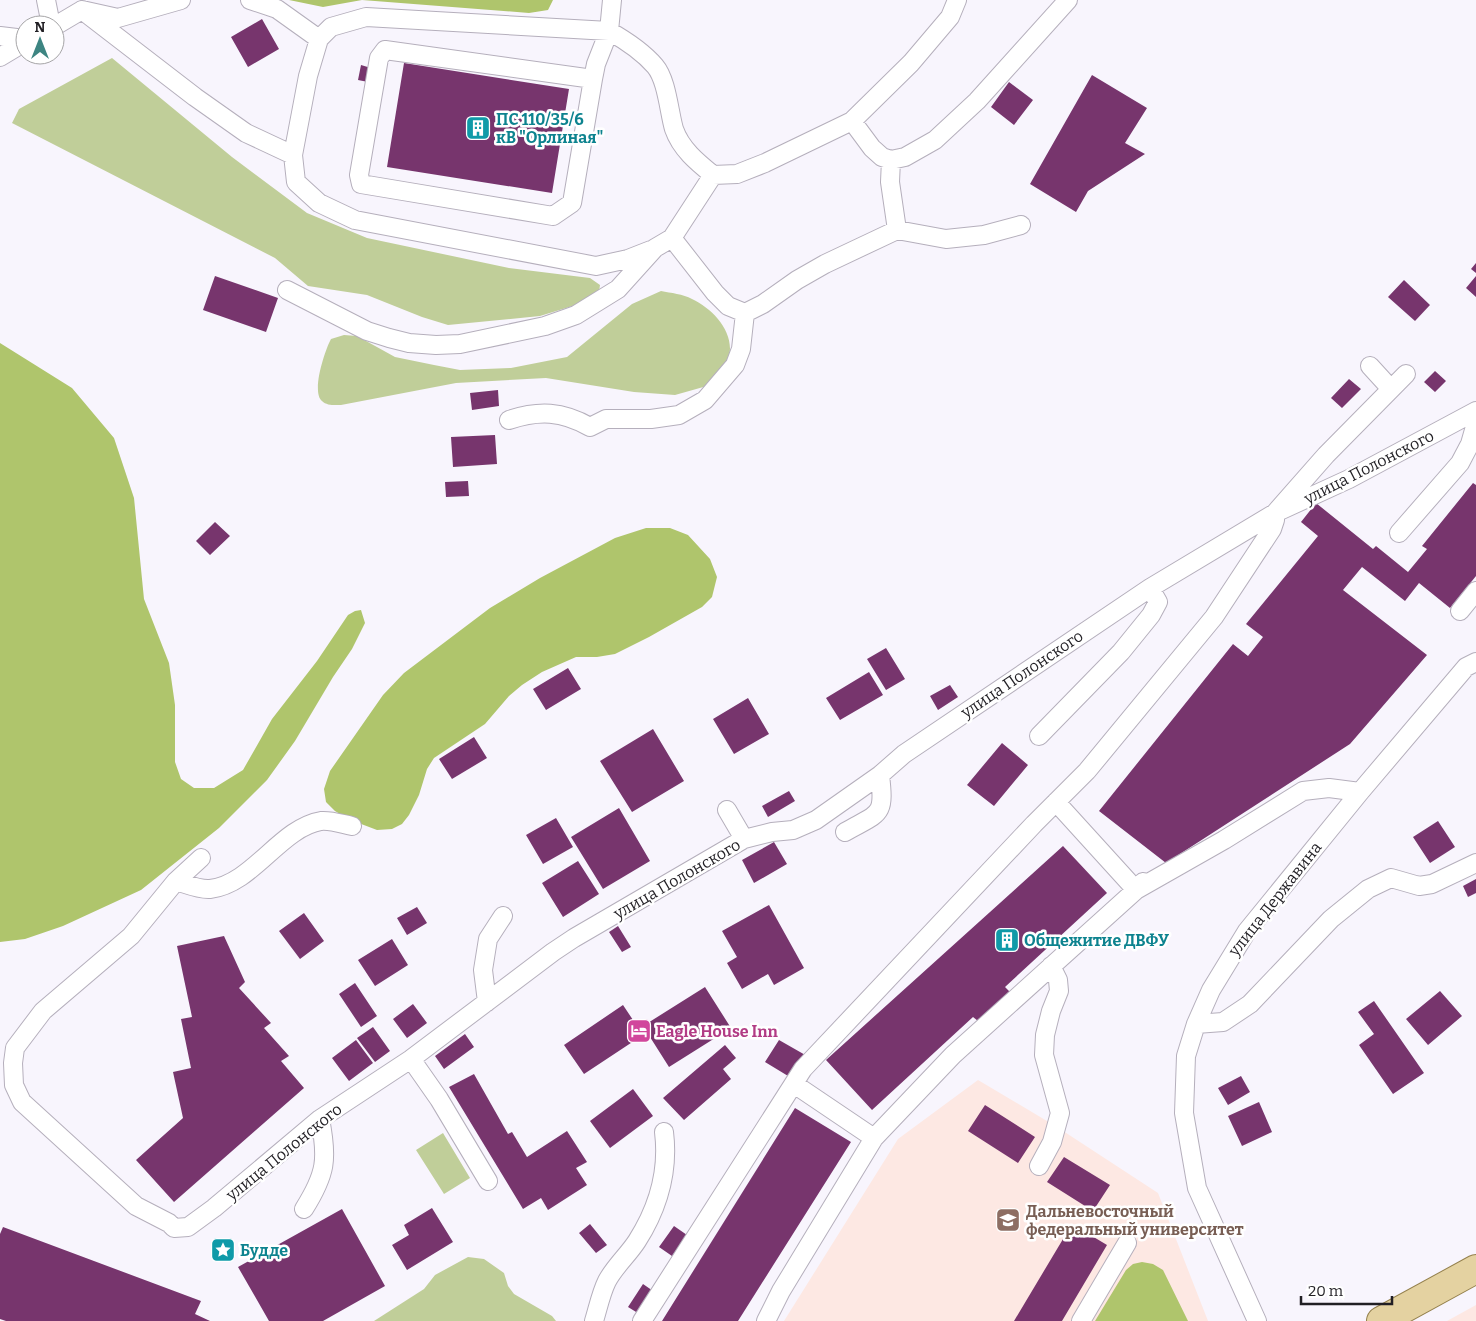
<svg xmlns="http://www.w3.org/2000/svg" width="1476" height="1321" font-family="Bitter,serif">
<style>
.education{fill:#fde8e3}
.green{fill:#c0ce99}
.forest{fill:#afc56c}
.building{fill:#77356d}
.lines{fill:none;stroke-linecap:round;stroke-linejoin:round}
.service-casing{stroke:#b5afbc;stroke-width:20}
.primary-casing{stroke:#94804d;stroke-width:30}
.service{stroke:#fff;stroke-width:18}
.primary{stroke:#e4d2a1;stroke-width:28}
.labels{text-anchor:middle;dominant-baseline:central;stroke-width:5;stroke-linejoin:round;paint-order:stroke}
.culture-label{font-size:16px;font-weight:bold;fill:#0d838f;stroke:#fff;text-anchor:start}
.street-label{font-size:16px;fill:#211f24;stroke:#fff}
.hotel-label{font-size:16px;font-weight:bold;fill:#b23c85;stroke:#fff;text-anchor:start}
.education-label{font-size:16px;font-weight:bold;fill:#785e54;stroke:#fff;text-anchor:start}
</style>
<rect width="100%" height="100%" fill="#f8f5fd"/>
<path class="education" d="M978 1080 1057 1127 1158 1193 1208 1321H784L898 1139Z
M1476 1305V1321H1447Z"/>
<path class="green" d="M112 58 232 157 307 213 367 238 509 268 590 278 600 285 599 292 579 304 540 316 448 325 422 317 367 295 308 286 275 258 12 123 19 109Z
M661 291C671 293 683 294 692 299 713 309 735 332 729 357 727 366 719 376 714 384L675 395 634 392 546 378 456 383 341 405C335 405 327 406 322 401 311 392 325 350 331 339L344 335 357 336 395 357 434 365 460 370 511 368 567 357 632 304Z
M443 1133 470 1178 444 1194 416 1150Z
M468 1257 484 1259 504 1273 508 1286 514 1294 552 1316 556 1321H374L424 1289 435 1275Z"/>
<path class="forest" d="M289 0H553L548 10 529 13 362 0 323 7Z
M0 343 72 388 114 438 134 498 144 599 169 663 175 705V762L181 779 194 788H214L243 770 272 719 317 661 348 615 355 611 361 610 365 623 352 649 333 677 295 741 267 780 219 828 141 890 63 926 25 939 0 942Z
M646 528H670L688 535 710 559 717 577 712 597 702 607 649 637 615 654 597 657H576L542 672 522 685 509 696 485 724 434 758 427 769 419 795 409 815 402 824 392 829 377 830 348 819 335 811 326 802 324 789 330 771 383 695 404 673 490 608 540 578 615 538Z
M1142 1262 1153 1264 1163 1270 1188 1321H1095L1126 1270 1133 1264Z"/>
<path class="building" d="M262 19 279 49 248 67 231 37Z
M404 63 569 89 552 193 387 167Z
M361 65 371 68 368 82 358 80Z
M1092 75 1147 108 1125 143 1145 154 1088 191 1076 212 1030 184Z
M1009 82 1033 100 1014 125 991 107Z
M1476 263V273L1471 269Z
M215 276 278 298 266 332 203 310Z
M1476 276V297L1466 288Z
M1404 280 1430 305 1415 321 1388 297Z
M1435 371 1446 381 1435 392 1424 382Z
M1349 379 1361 389 1342 408 1331 398Z
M498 390 499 406 472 410 470 393Z
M495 435 497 464 453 467 451 437Z
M468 481 469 496 446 497 445 482Z
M1473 483 1476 485V576L1450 608 1419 583 1405 601 1362 567 1343 590 1427 655 1350 744 1166 863 1099 811 1233 644 1248 656 1263 637 1246 624 1318 536 1301 522 1316 503 1373 549 1376 546 1408 572 1427 549 1422 546Z
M215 522 230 536 210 555 196 541Z
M886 648 905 679 886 690 867 659Z
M568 668 581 689 546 710 533 689Z
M869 672 883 695 840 720 826 698Z
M950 685 958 697 938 710 930 696Z
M748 698 769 734 734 754 713 719Z
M653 729 684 781 632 812 600 761Z
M474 737 487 758 452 779 439 759Z
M1002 743 1028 765 994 806 967 785Z
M789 791 795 801 768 817 762 806Z
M619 808 650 861 603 889 571 837Z
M556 818 573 847 543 864 526 835Z
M1438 821 1455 847 1430 863 1413 837Z
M774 842 787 864 754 883 742 860Z
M1063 846 1107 893 1005 987 1010 992 978 1021 973 1017 872 1110 826 1060Z
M578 861 599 894 563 917 542 883Z
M1476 879V893L1468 897 1463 886Z
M769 905 804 968 774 985 768 974 742 989 727 963 737 957 722 931Z
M417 907 427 923 407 935 397 918Z
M304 913 324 941 300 959 279 931Z
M618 926 631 947 622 952 609 932Z
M224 936 245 982 239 988 271 1023 264 1028 289 1056 281 1061 304 1088 174 1202 136 1160 183 1118 173 1072 191 1068 181 1019 192 1017 177 946Z
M392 939 408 965 375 986 358 960Z
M355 983 377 1016 361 1027 339 994Z
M705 987 731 1028 669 1067 643 1026Z
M1440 991 1462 1016 1428 1045 1406 1019Z
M1374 1001 1424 1073 1393 1094 1359 1045 1374 1034 1358 1012Z
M413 1004 427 1023 407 1038 393 1019Z
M623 1005 643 1035 584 1074 564 1045Z
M373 1027 390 1051 375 1062 357 1038Z
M465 1034 474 1047 444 1069 435 1056Z
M356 1040 373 1063 349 1081 332 1058Z
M779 1040 807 1056 793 1079 765 1062Z
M725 1045 736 1058 723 1069 731 1079 684 1120 663 1098Z
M474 1074 508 1134 512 1132 527 1157 567 1131 587 1162 576 1168 587 1185 548 1210 541 1198 523 1209 449 1087Z
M1241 1076 1250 1092 1228 1105 1218 1088Z
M633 1089 653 1116 610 1148 590 1121Z
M1259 1102 1272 1132 1242 1146 1228 1116Z
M985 1105 1035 1137 1018 1163 968 1131Z
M795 1108 851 1142 738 1321H662Z
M1064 1157 1110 1185 1093 1211 1047 1182Z
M432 1208 453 1242 407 1270 392 1245 409 1235 404 1225Z
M342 1209 385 1286 323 1321H269L238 1267Z
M590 1224 607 1245 596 1253 579 1233Z
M1072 1224 1107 1245 1062 1321H1014Z
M674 1226 687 1235 672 1256 659 1247Z
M3 1227 201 1301 195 1314 210 1321H6L0 1319V1234Z
M643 1284 656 1293 641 1315 628 1307Z"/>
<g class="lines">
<defs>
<path id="service" d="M46 0 51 25
M250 0 277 9 319 39
M82 10 195 97 246 133 293 155 296 182 319 203 355 220 596 266 628 259 651 250
M55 26 82 10 118 18 181 0
M0 36 25 39
M0 57 25 42
M593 79 385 50 379 58 359 175 361 184 553 216 572 203 593 79 596 64 609 31 612 0
M852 121 911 63 950 17 957 0
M891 160 890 182 897 230
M713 175 737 174 765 163 852 121 872 148 882 157 891 160 905 157 935 140 977 101 1068 0
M672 238 715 293 728 306 745 313
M287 290 367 331 389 338 409 343 436 345 460 344 545 326 576 315 618 289 655 248 672 238 713 175C697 162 681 149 674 129 669 112 667 80 655 66 643 52 625 40 609 31L366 17 331 27 319 39 308 76 293 155
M1370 366 1391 389
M509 420C539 410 562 411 590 427L606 419H651L679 415 705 400 735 365 741 349 745 313 763 304 797 280 825 264 897 230 946 239 984 235 1021 225
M1399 533 1460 463 1470 444 1476 423
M1460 611 1476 591
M1039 736 1121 652 1151 615 1158 602 1150 588
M1056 802 1136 890 1143 882
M727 810 744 839
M845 832C880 812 885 817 880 775
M201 858 176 881 131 936 43 1011 15 1048 13 1063 14 1085 22 1102 136 1206 169 1223 174 1228 188 1227 214 1208 320 1119 411 1059 553 952 574 938 744 839 772 832 793 830 816 820 880 775 904 754 1150 588 1275 513 1349 479 1476 411
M176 881C186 884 200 890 210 889 253 884 280 828 321 821 331 820 342 824 352 826
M487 1002 483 970 488 939 503 916
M1196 1024 1223 1022 1250 1004 1331 919 1368 889 1391 878 1419 886 1432 884 1476 863
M411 1059 439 1099 488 1181
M794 1084 874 1138
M1039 1166 1052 1142 1060 1113 1044 1055 1045 1035 1051 1011 1059 991 1058 980 1051 966
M304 1209C326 1174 328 1159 320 1119
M594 1321C598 1308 601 1293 607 1281 615 1266 628 1255 637 1241 658 1208 669 1172 664 1132
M642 1321 803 1069 1034 824 1087 771 1214 617 1272 529 1275 520V513L1326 455 1406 374
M766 1321 781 1291 874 1138 953 1055 1136 890 1224 840 1303 791 1329 788 1360 792
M1081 1321 1127 1243
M1257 1321 1197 1188 1184 1113 1186 1056 1196 1024 1211 990 1247 931 1360 792 1466 667 1476 662"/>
<path id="primary" d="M1381 1321 1476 1269"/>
</defs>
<use href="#service" class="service-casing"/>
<use href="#primary" class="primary-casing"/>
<use href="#service" class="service"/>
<use href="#primary" class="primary"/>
</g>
<defs>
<symbol id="building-square" viewBox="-11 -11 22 22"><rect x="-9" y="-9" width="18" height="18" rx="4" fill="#0f9aa8" stroke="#fff"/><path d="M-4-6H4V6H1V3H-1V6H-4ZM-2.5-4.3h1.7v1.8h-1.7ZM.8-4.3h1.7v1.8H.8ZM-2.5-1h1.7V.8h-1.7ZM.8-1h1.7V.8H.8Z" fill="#fff"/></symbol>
<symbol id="hotel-square" viewBox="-11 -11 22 22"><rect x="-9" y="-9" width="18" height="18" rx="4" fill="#d1479c" stroke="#fff"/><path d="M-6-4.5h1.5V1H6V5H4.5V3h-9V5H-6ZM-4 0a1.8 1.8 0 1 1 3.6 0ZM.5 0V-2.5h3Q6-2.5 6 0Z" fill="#fff"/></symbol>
<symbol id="university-square" viewBox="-11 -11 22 22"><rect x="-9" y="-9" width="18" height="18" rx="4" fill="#8d6e63" stroke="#fff"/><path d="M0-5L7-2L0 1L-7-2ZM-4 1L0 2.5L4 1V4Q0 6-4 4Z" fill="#fff"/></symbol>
<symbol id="sight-square" viewBox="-11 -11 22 22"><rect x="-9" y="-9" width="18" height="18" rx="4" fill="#0f9aa8" stroke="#fff"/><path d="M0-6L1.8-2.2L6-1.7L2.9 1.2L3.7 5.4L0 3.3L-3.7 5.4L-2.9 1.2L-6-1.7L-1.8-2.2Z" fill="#fff"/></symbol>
</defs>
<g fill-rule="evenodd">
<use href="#building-square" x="464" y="114" width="28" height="28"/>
<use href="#building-square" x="993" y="926" width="28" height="28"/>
<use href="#hotel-square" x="625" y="1017" width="28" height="28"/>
<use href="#university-square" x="994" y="1206" width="28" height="28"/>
<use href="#sight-square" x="209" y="1236" width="28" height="28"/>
</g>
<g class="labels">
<g class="culture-label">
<text x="496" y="119">ПС 110/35/6<tspan x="496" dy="18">кВ "Орлиная"</tspan></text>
<text x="1024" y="940">Общежитие ДВФУ</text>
<text x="240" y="1250">Будде</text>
</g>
<g class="street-label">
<text transform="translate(1369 467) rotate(-27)">улица Полонского</text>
<text transform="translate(1022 674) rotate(-34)">улица Полонского</text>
<text transform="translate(677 879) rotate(-30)">улица Полонского</text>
<text transform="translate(1275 899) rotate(-52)">улица Державина</text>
<text transform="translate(284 1152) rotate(-39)">улица Полонского</text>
</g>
<g class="hotel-label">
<text x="656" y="1031">Eagle House Inn</text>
</g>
<g class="education-label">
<text x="1026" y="1211">Дальневосточный<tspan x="1026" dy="18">федеральный университет</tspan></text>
</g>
</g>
<g transform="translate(40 40)"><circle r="24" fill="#ffffff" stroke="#a6a5a7"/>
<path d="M0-4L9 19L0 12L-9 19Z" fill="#3d8582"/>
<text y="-8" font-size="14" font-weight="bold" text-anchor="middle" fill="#211f24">N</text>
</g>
<path d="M1301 1296v8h91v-8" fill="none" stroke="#211f24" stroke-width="2.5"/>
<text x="1308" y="1296" font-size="15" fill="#211f24" stroke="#ffffff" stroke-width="4" paint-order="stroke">20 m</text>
</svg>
